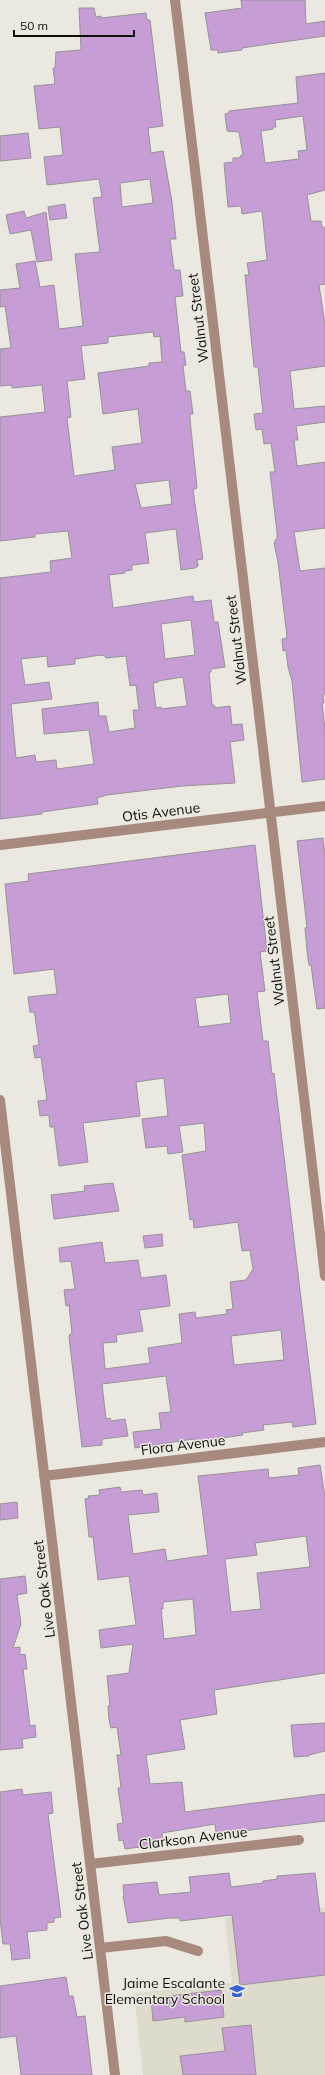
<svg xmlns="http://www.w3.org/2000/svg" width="325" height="2075" font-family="Mulish,sans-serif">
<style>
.built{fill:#dfdbcc}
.building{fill:#c69dd4;stroke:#979299;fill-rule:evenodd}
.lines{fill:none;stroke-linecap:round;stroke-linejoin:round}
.minor{stroke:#a7897e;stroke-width:10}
.labels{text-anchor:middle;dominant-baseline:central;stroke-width:3;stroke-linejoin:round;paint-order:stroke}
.street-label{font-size:14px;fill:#0e0e0b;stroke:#eae8e0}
.poi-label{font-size:14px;fill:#0e0e0b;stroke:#eae8e0;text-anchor:end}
</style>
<rect width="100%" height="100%" fill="#eae8e0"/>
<path class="built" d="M325 1907V2075H143L134 1993 232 1983 225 1918Z"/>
<path class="building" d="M241 0H305L306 24 325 21V36L262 45 242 48V50L218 53V50H211L205 13 242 8Z
M79 8H94L96 17 101 16V18L146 13 147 20H150L163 126 148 128 151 153 163 151 172 202 176 239H170L174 270H180L183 296 175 297 181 352H184L186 365 183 366 186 391H190L193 414H190V419L197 488 193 490 203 559 197 560 198 566 195 568 181 570 176 529 145 533 149 563 132 565V570L125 571V573L109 575 113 608 193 596 194 602 211 600 214 622H218L225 667 211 669V672H209L212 705H214L215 708 230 706 232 725 242 724 244 740 230 742 235 783 182 786 107 795 97 798 98 804 42 812V814L0 819V578L51 572 50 561 72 558 68 531 35 534V537L0 541V417L45 412 42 385 12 388V385L0 386V349L11 348 5 306 0 307V290L20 288 16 264 35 261 40 287 54 285 59 329 83 326 75 254 100 252 93 198 102 197 99 179 47 185 44 157 63 155 60 127 39 129 34 86 55 84 53 68H55L56 52 81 50ZM150 179 153 203 122 207 120 183ZM153 332 154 337 160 336 162 362 149 363V366L98 373 103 414 138 409 142 443 112 447 115 470 74 476 67 418 71 417 67 381 85 379 81 346 108 343V337ZM169 480 172 504 141 508 135 484ZM191 620 195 655 165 659 161 624ZM101 655 105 656 106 658 126 656 130 686 136 685 139 710H133L135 728 109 732 106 716H99L98 702 42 709 44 734 89 730 94 764 57 769 56 760 36 762 35 755 16 758 11 704 52 699 49 682 25 685 21 659 47 656 48 667 75 664V659ZM183 677 187 706 161 709V707L156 708 153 683 158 682V681Z
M325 73V190L307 195 311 221H321L322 228 325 227V284L319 285 325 324V366L290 371 294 409 325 406V422L296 426 298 440H294L297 466 325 462V528L294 532 300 571 325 568V694L323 695 324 703H322L325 729V779L302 782 292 681 288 667 286 650 283 651 282 639 287 638 286 628 278 562 274 543H275V540L277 539V532L270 472H275L271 443 264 444 262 429 256 430 254 414 263 413 258 367H254L245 275H249L247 263 267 260 262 211 242 214 241 206 228 207 224 163 233 162V158H240V156L243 155 239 132 227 131 225 114 229 113V111L298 103 296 77ZM303 116 307 150 298 151 299 159 265 163 261 131 273 129V127H276L275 120Z
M28 133 31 158 0 161V136Z
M65 204 67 218 50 220 48 207Z
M24 211 26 218 46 212 52 260 37 262 31 230 10 234 6 215Z
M323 838 325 855V1008L317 1009 311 965H309L307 951 305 928 307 927 297 841Z
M255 845 267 951 260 952 265 991 257 992 263 1041H268L272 1074 274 1073 316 1424 293 1427 292 1422 263 1425 264 1430 242 1433 243 1435 194 1442V1439L135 1448 133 1432 161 1429 159 1413 171 1412 166 1376 102 1384 106 1419 110 1418 111 1421 125 1419 128 1436 102 1439V1445L82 1447 69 1337 70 1334H72L69 1305 66 1306 64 1290 75 1289 71 1261 60 1262 59 1248 102 1242 105 1263 138 1260 141 1278 166 1275 170 1306 139 1310 143 1331 116 1335 117 1342 103 1343 105 1369 150 1363 148 1348 182 1343 179 1314 195 1312 196 1318 227 1314 226 1310 233 1309 230 1282 246 1280 253 1269 250 1250 242 1251 238 1222 194 1228 193 1219 190 1220 182 1155 206 1151 204 1123 179 1126 183 1152 168 1154 167 1146 146 1148 142 1119 168 1116 164 1078 136 1082 140 1116 83 1123 88 1162 59 1166 54 1127H50L49 1115 40 1116 38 1101 47 1100 41 1057 35 1058 33 1046 39 1045 35 1016 34 1012H30L28 997 57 994 54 969 14 974 5 884 29 881 28 874ZM228 994 231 1023 199 1027 195 998ZM281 1330 284 1360 234 1365 231 1336Z
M113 1183 119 1211 54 1219 51 1195 85 1191 84 1186Z
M162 1234 163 1246 145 1248 143 1236Z
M320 1465 325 1497V1673L214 1690 217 1714 180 1720 185 1749 146 1755 150 1784 182 1782 185 1812 325 1794V1821L226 1833 216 1834 215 1824 162 1833 163 1844 125 1849 123 1840 119 1841 117 1824 123 1823 118 1788H121L117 1755H121L117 1727 111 1728 109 1720 108 1706H110L107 1676 129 1673 133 1644 101 1648 99 1630 136 1625 129 1576 98 1580 93 1537H89L85 1499 89 1498 88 1496 100 1495 99 1490 120 1487 121 1492 142 1490 143 1495 157 1493 159 1512 128 1515 133 1554 165 1549 167 1561 208 1555 198 1476 268 1469 269 1478 299 1475 298 1468ZM306 1536 310 1567 257 1573 261 1609 231 1612 225 1559 257 1555 255 1543ZM193 1599 196 1635 164 1639 161 1609H163V1602Z
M17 1502 18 1518 0 1520V1504Z
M25 1576 27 1593 17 1595 21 1624 13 1648 20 1647V1655L25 1654 27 1669H23L30 1726 35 1725 36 1737 22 1739 23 1748 0 1750V1579Z
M325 1723V1751L309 1755V1756L294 1757 291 1725Z
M22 1789 23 1795 51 1792 53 1813 48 1814 61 1917 54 1918V1922L47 1923V1930L27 1932 30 1958 12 1960 10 1944H3L0 1919V1792Z
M229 1873 231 1887 263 1883V1881L277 1879V1876L315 1873 320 1913H325V1975L240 1985 232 1915 180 1921V1918H170L128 1923 123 1896H124L123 1885 157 1882 159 1895 191 1892 189 1877Z
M66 1977 69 1996H73L77 2017 85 2016 92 2075H21L16 2036 0 2038V1986Z
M221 1990 224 2017 185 2022V2017L153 2021 151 1998Z
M251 2025 256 2075H183L180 2056 225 2051 222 2028Z"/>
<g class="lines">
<path class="minor" d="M175 0 325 1276
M0 845 325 806
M0 1100 115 2075
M44 1476 325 1442
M90 1864 299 1840
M100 1948 166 1941 198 1951"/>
</g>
<defs>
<symbol id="school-bare" viewBox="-9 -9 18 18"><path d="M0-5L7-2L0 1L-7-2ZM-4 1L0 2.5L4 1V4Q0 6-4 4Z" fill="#3563d3" stroke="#eae8e0" stroke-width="2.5" paint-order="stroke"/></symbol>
</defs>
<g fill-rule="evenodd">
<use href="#school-bare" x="226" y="1980" width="22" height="22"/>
</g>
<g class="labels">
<g class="street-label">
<text transform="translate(198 318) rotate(-97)">Walnut Street</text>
<text transform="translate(236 640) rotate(-97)">Walnut Street</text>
<text transform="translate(161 812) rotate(-7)">Otis Avenue</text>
<text transform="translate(274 961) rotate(-97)">Walnut Street</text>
<text transform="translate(183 1445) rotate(-7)">Flora Avenue</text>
<text transform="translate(44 1589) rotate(-97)">Live Oak Street</text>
<text transform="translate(193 1838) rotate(-7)">Clarkson Avenue</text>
<text transform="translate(82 1911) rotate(-97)">Live Oak Street</text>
</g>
<g class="poi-label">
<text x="225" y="1983">Jaime Escalante<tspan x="225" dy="16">Elementary School</tspan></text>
</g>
</g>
<path d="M14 30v6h120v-6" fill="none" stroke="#0e0e0b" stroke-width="2"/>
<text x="20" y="30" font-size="12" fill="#0e0e0b" stroke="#eae8e0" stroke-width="3" paint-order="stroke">50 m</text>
</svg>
